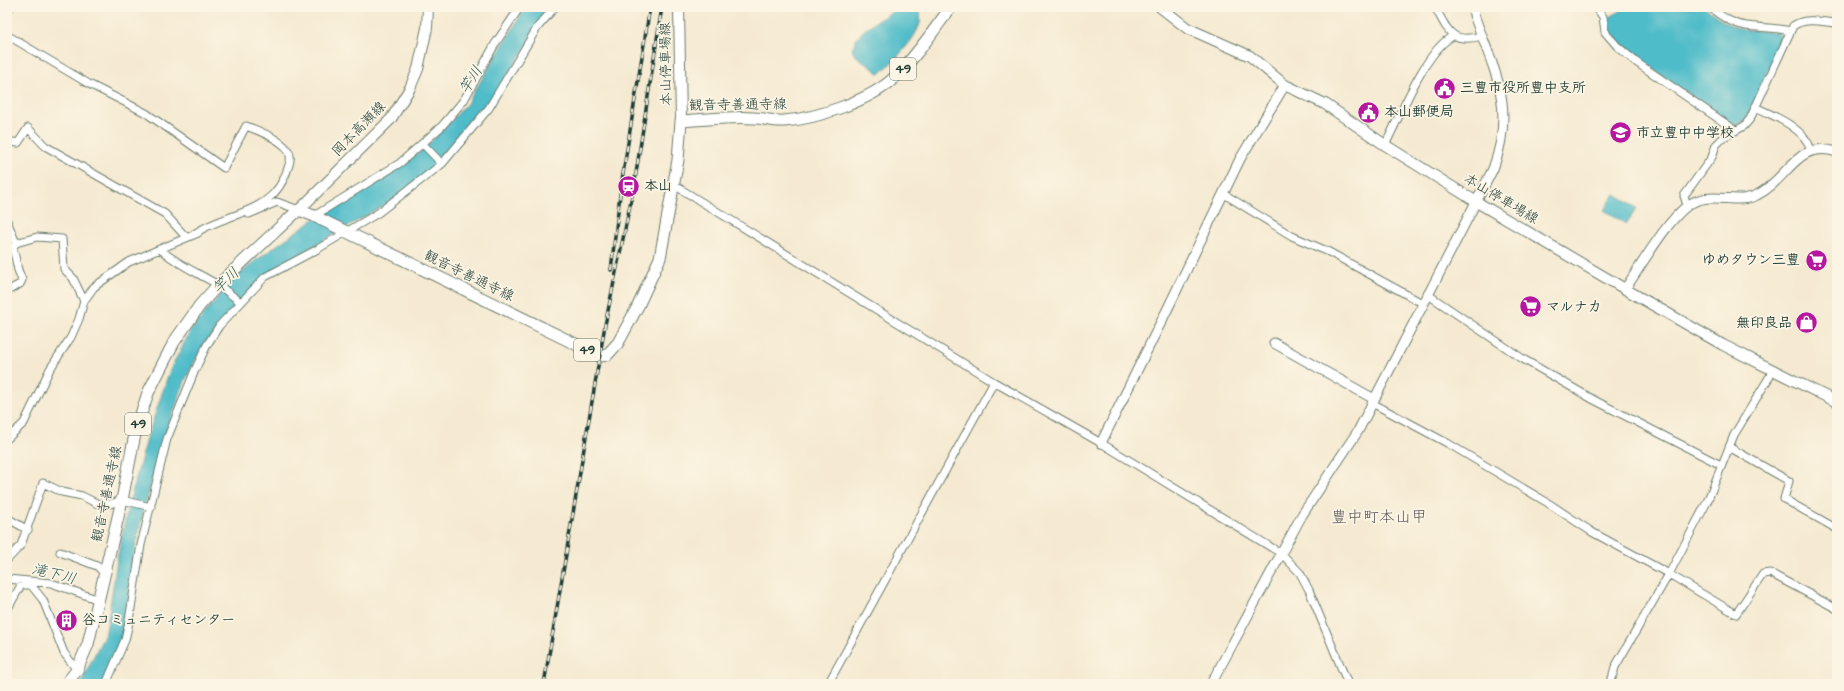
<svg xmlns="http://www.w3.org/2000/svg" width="1844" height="691" font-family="'Architects Daughter','Klee One',sans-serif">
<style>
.water{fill:#4fbcc9;stroke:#377c7e}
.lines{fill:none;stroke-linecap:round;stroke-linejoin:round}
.minor-casing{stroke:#6a7a6b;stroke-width:9}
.tertiary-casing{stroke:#6a7a6b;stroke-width:11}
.secondary-casing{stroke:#6a7a6b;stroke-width:12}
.primary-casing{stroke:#6a7a6b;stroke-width:13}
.minor{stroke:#fff;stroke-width:7}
.tertiary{stroke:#fff;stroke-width:9}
.secondary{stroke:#fff;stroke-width:10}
.primary{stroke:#fff;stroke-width:11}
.rail-casing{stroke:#1f3d34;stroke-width:3.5}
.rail{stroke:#fcf5e5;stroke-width:2;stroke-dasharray:6;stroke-linecap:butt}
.labels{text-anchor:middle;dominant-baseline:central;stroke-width:3.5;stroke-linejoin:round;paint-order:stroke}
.shield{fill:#fcf5e5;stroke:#617469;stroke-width:1}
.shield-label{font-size:13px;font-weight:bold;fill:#1f3d34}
.street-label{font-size:14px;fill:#1f3d34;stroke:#fcf5e5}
.poi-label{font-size:14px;font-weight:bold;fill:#1f3d34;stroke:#fcf5e5;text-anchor:start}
.water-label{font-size:15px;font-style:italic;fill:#2b5d59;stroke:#fcf5e5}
.quarter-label{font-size:16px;fill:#5e5a5c;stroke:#fcf5e5}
</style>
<rect width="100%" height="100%" fill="#fcf5e5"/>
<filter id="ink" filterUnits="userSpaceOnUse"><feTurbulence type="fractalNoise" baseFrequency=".025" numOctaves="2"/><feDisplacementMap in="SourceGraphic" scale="8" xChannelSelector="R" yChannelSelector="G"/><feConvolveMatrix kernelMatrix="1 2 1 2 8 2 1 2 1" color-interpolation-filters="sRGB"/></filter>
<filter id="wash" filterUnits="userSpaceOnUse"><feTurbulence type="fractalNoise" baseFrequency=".012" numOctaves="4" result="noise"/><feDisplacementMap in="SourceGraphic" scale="16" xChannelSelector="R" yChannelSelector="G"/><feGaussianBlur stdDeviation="0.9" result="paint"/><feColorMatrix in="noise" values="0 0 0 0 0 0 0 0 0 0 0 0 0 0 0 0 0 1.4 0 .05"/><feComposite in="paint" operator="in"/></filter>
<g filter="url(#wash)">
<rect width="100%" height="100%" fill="#f5ead1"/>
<path class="water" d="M526 7H552L494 96 438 164 388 203 266 274 204 344 186 378 163 440 143 513 131 564 126 623 121 643 103 684H80L106 632 117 560 128 507 148 435 170 370 191 330 229 284 255 261 311 221 385 177 425 148 466 105Z
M899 7H920C920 12 921 18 920 23 915 41 893 61 880 74L854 54 852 49C861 24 880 22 899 7Z
M1628 7H1705L1724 22 1743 30 1778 32 1781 40 1747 118 1735 127 1632 55 1615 40 1608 30 1606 19Z
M1615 194 1637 208 1626 224 1604 210Z"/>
</g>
<g filter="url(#ink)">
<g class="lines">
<defs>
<path id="minor" d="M1435 7C1448 31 1451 44 1482 36
M1596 7 1603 17 1605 32 1617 46 1636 62 1735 130
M1710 7C1720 16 1733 24 1746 26 1761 28 1774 27 1790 31
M7 10 10 7
M7 35 89 84 146 113 224 168 246 126C257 130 289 142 290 156 291 159 289 165 288 168 273 217 228 210 194 234
M1755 107C1774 116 1805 128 1811 150
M7 141 18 143 28 128 45 146 165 214 186 237
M423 144 442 164
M1385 145C1400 117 1425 50 1453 36
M674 185 994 382 1101 443 1282 554 1300 573 1309 590 1348 684
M1224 194 1292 236 1329 252 1422 303
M1687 205 1684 196 1712 157 1716 145 1724 137 1744 126 1750 119 1793 26C1806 17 1822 22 1837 23
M249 214 277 202 299 210
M314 216 400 163 442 126 464 100 495 44 520 7
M7 221 16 243 37 237 62 239 64 269 73 278 84 301
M160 249C178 265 198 273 218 285 226 290 233 297 241 302
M7 291 20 284 22 280 18 270 13 247 16 243
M1427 294 1523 359 1594 400 1721 465
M1372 403 1449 444 1548 503 1592 532 1669 574 1736 614 1763 574 1770 573 1837 609
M7 439 24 423 50 369 71 337 79 319 84 301 94 287 129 262 198 233
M1729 447 1789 481 1784 499 1837 529
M7 518 28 530
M60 552 97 566 105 574
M7 560 21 545 43 483 62 492 82 496 98 504H110L122 500 151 507
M7 579 51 583 99 600
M7 610 21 585H31L43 600 64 653 77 670
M1613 674 1615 667 1669 574 1707 502 1734 435 1773 371
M106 684 125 640 128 627 141 545 167 439 195 370 207 345 219 326 265 277 316 250 378 213 442 164 489 108 537 28 555 7
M828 684 994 382
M1609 684 1614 674"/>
<path id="tertiary" d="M1625 289C1641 266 1666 222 1687 206 1709 189 1737 206 1757 195 1789 179 1796 139 1837 152
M1274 343 1374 399
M1101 443 1167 310 1240 159 1285 85
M1211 684 1302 515 1358 431 1493 169C1516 107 1495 73 1474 15L1473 7"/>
<path id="secondary" d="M679 7 681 121
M1160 7 1187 28 1250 56 1285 85 1325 104 1385 145 1475 201 1625 289 1723 345 1837 402
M299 210 391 119 410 88 418 69 427 28 428 7"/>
<path id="primary" d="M66 684 77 670 88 644 122 500 136 429 148 393 174 342 200 305 218 285 294 214 299 210 314 216 600 356 607 355 618 343 638 306 660 258 678 160 681 121C705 120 730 116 754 118 764 118 774 122 784 121 816 119 871 100 894 78 916 57 933 31 951 7"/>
</defs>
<use href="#minor" class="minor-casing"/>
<use href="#tertiary" class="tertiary-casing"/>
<use href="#secondary" class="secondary-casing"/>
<use href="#primary" class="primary-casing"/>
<use href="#minor" class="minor"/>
<use href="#tertiary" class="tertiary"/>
<use href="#secondary" class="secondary"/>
<use href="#primary" class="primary"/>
<defs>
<path id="rail" d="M611 270 621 186 650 7
M544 684 605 325 634 186 662 7"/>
</defs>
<use href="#rail" class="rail-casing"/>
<use href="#rail" class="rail"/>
</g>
</g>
<defs>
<symbol id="civic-disc" viewBox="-11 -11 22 22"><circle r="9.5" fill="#b5179e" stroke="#fcf5e5"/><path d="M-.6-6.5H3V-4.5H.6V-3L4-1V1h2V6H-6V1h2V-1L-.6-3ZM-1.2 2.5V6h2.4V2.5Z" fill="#fff"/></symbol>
<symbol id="school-disc" viewBox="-11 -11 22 22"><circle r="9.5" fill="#b5179e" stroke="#fcf5e5"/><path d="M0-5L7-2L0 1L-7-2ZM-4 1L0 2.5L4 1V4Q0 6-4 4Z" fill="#fff"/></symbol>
<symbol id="station-disc" viewBox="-11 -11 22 22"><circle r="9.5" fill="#b5179e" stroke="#fcf5e5"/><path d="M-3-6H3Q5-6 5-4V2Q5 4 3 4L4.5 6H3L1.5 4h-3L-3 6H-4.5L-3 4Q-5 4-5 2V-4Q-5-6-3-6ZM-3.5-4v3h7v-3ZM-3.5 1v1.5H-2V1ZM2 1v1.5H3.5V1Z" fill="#fff"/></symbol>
<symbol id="supermarket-disc" viewBox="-11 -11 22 22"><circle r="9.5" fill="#b5179e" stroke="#fcf5e5"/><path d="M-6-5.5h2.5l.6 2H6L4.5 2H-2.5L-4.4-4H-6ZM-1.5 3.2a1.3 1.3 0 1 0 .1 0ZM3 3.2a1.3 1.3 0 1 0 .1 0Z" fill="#fff"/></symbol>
<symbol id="shop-disc" viewBox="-11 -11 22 22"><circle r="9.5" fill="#b5179e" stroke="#fcf5e5"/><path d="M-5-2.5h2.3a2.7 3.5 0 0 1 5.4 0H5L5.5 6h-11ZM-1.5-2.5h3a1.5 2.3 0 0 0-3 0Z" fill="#fff"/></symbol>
<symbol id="building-disc" viewBox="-11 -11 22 22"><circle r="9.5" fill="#b5179e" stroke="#fcf5e5"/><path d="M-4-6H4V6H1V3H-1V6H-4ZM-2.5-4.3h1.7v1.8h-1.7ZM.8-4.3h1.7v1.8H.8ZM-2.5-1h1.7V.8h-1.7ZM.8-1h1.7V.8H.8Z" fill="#fff"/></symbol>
</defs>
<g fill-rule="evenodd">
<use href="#civic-disc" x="1432" y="76" width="25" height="25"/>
<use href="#civic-disc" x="1356" y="100" width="25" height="25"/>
<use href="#school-disc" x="1608" y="120" width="25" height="25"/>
<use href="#station-disc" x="616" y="174" width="25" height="25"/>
<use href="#supermarket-disc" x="1804" y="248" width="25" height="25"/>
<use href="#supermarket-disc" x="1518" y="294" width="25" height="25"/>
<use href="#shop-disc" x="1794" y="310" width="25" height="25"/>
<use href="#building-disc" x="54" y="608" width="25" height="25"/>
</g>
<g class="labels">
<g class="shield">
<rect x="890" y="58" width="26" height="22" rx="3"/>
<rect x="574" y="339" width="26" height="22" rx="3"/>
<rect x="125" y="413" width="26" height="22" rx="3"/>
</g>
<g class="shield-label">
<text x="903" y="69">49</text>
<text x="587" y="350">49</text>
<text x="138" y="424">49</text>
</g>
<g class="street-label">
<text transform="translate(666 64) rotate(-91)">本山停車場線</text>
<text transform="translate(738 105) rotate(-1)">観音寺善通寺線</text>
<text transform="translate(359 129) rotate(-46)">岡本高瀬線</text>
<text transform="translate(1501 199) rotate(31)">本山停車場線</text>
<text transform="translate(469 276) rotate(26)">観音寺善通寺線</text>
<text transform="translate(107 494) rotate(-78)">観音寺善通寺線</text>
</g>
<g class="poi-label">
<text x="1460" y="88">三豊市役所豊中支所</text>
<text x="1384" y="112">本山郵便局</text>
<text x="1636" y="133">市立豊中中学校</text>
<text x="644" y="186">本山</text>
<text x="1800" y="260" text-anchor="end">ゆめタウン三豊</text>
<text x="1546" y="307">マルナカ</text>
<text x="1792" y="323" text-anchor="end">無印良品</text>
<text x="82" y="620">谷コミュニティセンター</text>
</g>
<g class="water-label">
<text transform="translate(471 80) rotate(-58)">竿川</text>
<text transform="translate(226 281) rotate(-44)">竿川</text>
<text transform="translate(54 574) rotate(14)">滝下川</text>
</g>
<g class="quarter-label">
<text x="1379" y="517">豊中町本山甲</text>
</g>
</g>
<rect width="1844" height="691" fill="none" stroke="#fcf5e5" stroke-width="24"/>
</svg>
